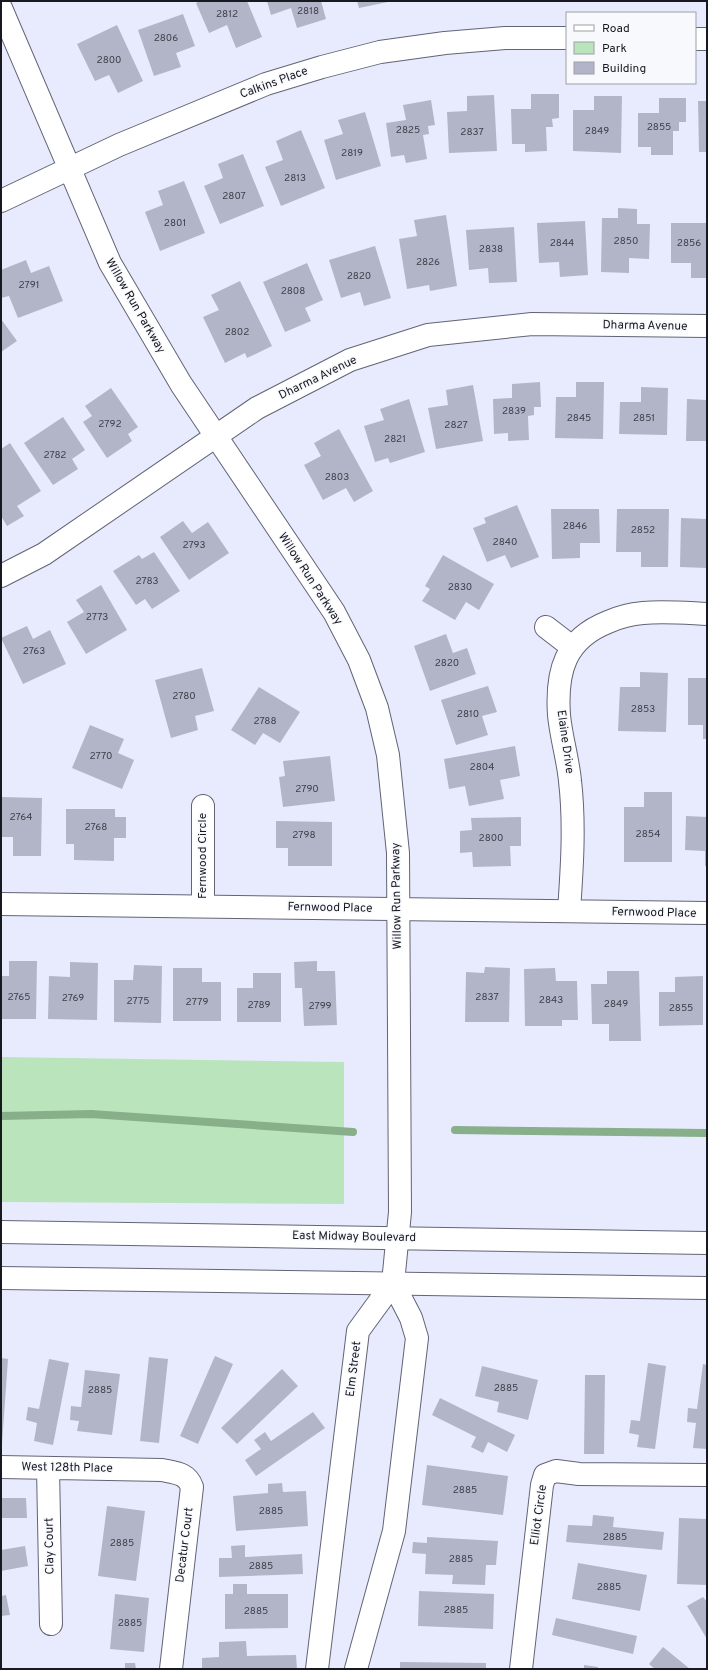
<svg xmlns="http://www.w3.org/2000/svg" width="708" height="1670" font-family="Overpass,sans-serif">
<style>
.green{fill:#bae4bc}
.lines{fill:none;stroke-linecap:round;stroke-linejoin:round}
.stream{stroke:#87af89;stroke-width:8}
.building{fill:#b2b5c8}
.minor-casing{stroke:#626475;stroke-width:24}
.secondary-casing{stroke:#626475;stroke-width:24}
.minor{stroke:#fff;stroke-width:22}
.secondary{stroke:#fff;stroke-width:22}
.labels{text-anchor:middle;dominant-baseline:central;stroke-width:3;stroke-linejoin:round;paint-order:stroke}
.number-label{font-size:10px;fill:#3e404a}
.street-label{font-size:12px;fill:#181920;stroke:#f8f9fd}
</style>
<rect width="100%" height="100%" fill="#e8ebfe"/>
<path class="green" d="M1 1057 344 1062V1204L1 1202Z"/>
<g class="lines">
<path class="stream" d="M1 1116 91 1114 353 1132
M455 1130 707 1133"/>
</g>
<path class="building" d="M200 1H247L262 37 236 48 227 25 209 33 196 3Z
M267 1H321L326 19 297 28 291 8 271 15Z
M357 1H388V2L359 8Z
M183 14 195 46 176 53 181 67 154 76 138 30Z
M117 25 143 81 118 93 109 75 95 81 77 44Z
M531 94H559V118L552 119 553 127H546L547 151 525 152V144H512L511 109H531Z
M494 95 497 151 449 153 447 112 467 111V96Z
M594 96H622L621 153 573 151V110H594Z
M659 98H686V122H679V131H673V155H651V147H638V113H659Z
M431 100 435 125 428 126 429 134 423 135 427 159 406 163 404 155 391 157 386 123 406 120 403 105Z
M698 101H707V152H699Z
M365 112 381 166 336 180 324 140 343 134 338 120Z
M301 130 325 188 281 206 265 167 283 160 276 141Z
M243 154 264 206 220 224 204 186 223 178 218 164Z
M184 181 205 233 160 251 145 212 163 205 158 191Z
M618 208 637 209V224H650L649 259 629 258V273L601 272 602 218H618Z
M446 215 457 286 430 291 429 285 407 289 399 239 417 236 414 220Z
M585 221 588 275 560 277 559 262 539 263 537 223Z
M671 223H707V278H691V263H671Z
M514 227 517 282 489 283 488 268 469 270 466 230Z
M375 246 391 298 364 306 360 292 341 298 329 260Z
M26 260 31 273 49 266 63 301 18 318 9 296 1 298V270Z
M307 263 323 300 305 308 311 321 285 332 263 282Z
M240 281 272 346 247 358 245 353 225 363 203 317 219 310 211 295Z
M1 319 17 341 1 352Z
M540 382 541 407H534V415L528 416 529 440 508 441V433L494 434 493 399 512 398V384Z
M576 382H604L603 439 555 438 556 397H576Z
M473 385 483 441 436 449 428 408 448 405 446 390Z
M641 387 668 388 667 435 619 434 620 402H641Z
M111 388 138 427 128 434 132 441 107 458 83 422 92 416 85 406Z
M409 399 425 452 390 463 388 458 375 462 364 426 384 420 380 409Z
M687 399 707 400V441H686Z
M63 417 85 450 72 459 78 469 53 485 24 443Z
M339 429 373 491 354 502 346 488 323 500 304 465 321 456 314 443Z
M10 443 41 491 17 506 24 516 7 526 1 516V449Z
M517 505 539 557 511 568 505 555 487 562 473 528 486 523 484 518Z
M551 509H599L600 543H580V558L552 559Z
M617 509H669L668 567H641V552H616Z
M681 518 707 519V568L680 567Z
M183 521 192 533 208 522 229 553 189 580 160 537Z
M154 552 180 591 152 609 145 599 136 605 113 571 139 555 142 559Z
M443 555 494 584 479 610 466 602 455 620 422 601 430 589 425 586Z
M101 585 127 630 86 654 67 622 84 612 76 600Z
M27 626 33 639 50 630 66 664 23 684 1 638Z
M446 634 453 653 467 648 476 674 430 691 414 646Z
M202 668 214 711 195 716 198 730 171 738 155 680Z
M640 672 668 673 666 732 618 731 620 687H640Z
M688 678H707V739H703V725H688Z
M488 686 497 712 482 716 488 735 456 745 441 700Z
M259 687 300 712 280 743 263 733 255 745 231 730Z
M90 725 124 739 118 753 134 760 122 789 72 768Z
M515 746 520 776 500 780 504 799 469 806 465 786 449 789 444 759Z
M330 756 335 801 283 807 279 777 285 776 283 761Z
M644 792H672V862H624V807H644Z
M1 797 42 798 41 856H13V837H1Z
M66 809H115V817H126V838H114V861L74 860V844H66Z
M686 816 707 817V866H705V851L685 850Z
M521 817V846H510L511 866 473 867 472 852 460 853V831L472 830 471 818Z
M276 821 332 822V866H288V848H276Z
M9 961H37L36 1019H1V976H9Z
M317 961V971H335L337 1025 304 1026 302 988H295L294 962Z
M70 962 98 963 97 1020 48 1019 49 976 70 977Z
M134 965 162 966 161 1023 114 1022V980H133Z
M485 967 510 968 509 1022H465L466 972 484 973Z
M173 968H202V982H221V1021H173Z
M555 968 556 981H577L578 1020H562V1026H525L524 969Z
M607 971H639L641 1041H609V1024H592L591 984H607Z
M253 973H281V1022H237V988H253Z
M703 976V1025L659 1026V992H675V977Z
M215 1356 233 1364 198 1444 180 1436Z
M149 1357 168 1359 159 1443 140 1441Z
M1 1358 8 1359 2 1444H1Z
M49 1359 69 1363 53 1445 34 1441 37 1423 26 1420 28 1407 39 1409Z
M648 1363 666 1366 655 1449 637 1447 639 1435 629 1433 631 1420 640 1421Z
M703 1364 707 1365V1449L693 1448 696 1423 687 1422 688 1408 697 1409Z
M482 1366 538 1380 528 1420 497 1412 499 1402 475 1396Z
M282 1369 298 1386 237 1444 221 1428Z
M85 1370 120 1374 112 1435 77 1431 79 1421 70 1420 71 1406 81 1407Z
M585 1375H605L604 1454H584Z
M440 1398 515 1435 507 1452 488 1442 483 1453 471 1447 476 1437 432 1415Z
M313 1412 325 1428 256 1476 245 1460 261 1449 254 1440 265 1432 271 1441Z
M427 1465 508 1476 503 1515 422 1505Z
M282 1483 283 1492 306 1491 308 1526 236 1531 233 1496 268 1493V1484Z
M1 1498H26L27 1518H1Z
M107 1506 145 1511 136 1581 98 1576Z
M593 1515 614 1517 613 1527 664 1532 662 1550 566 1542 568 1525 592 1526Z
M679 1518 707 1519V1585L677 1584Z
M427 1537 498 1541 496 1565H486L485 1585 452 1584 453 1575 425 1574 426 1554 412 1553 413 1542 427 1543Z
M245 1545V1557L302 1554 303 1574 219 1577V1558H232L231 1546Z
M25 1546 28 1566 1 1571V1550Z
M578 1563 647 1575 640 1611 572 1599Z
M233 1584H247V1594H288V1628L225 1629V1594H233Z
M419 1591 494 1594 493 1629 418 1626Z
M115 1594 149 1598 144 1652 110 1649Z
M6 1595 10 1615 1 1616V1596Z
M703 1597 707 1602V1639L687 1606Z
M556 1618 637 1636 633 1654 552 1635Z
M246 1641 247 1656 296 1655 297 1669H202V1658L219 1657V1642Z
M663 1647 690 1669H655L649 1664Z
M400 1662 486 1663V1669H400Z
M125 1663H135L136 1669H125Z
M584 1665 598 1667V1669H584Z"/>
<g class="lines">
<defs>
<path id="minor" d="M1 8 110 263 181 384 334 612 359 660 377 708 388 755 398 853 400 1212 393 1283
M695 39H707
M1 201 119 145 266 84 322 67 380 52 445 43 505 38H567
M1 576 44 554 257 408 350 360 428 335 532 324 707 326
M546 627 572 647
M1 904 707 913
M203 906V806
M569 911C572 868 575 824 570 781 568 759 561 737 559 715 556 671 565 639 608 622 619 617 631 614 643 613 664 611 686 613 707 614
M1 1467 162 1470C176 1473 187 1473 192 1487L171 1669
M48 1468 51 1624
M317 1669 358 1331 393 1283
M356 1669 394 1531 417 1338 411 1318 393 1283
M521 1669 542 1485 545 1475 556 1471 579 1474 707 1475"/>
<path id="secondary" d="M1 1232 707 1243
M1 1278 707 1288"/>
</defs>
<use href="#minor" class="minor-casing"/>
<use href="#secondary" class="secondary-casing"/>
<use href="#minor" class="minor"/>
<use href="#secondary" class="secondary"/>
</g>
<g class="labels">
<g class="number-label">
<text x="308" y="11">2818</text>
<text x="227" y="14">2812</text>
<text x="166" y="38">2806</text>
<text x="109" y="60">2800</text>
<text x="659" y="127">2855</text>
<text x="408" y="130">2825</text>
<text x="597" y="131">2849</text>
<text x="472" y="132">2837</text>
<text x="352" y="153">2819</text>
<text x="295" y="178">2813</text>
<text x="234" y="196">2807</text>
<text x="175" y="223">2801</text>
<text x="626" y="241">2850</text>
<text x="562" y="243">2844</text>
<text x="689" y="243">2856</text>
<text x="491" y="249">2838</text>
<text x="428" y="262">2826</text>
<text x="359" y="276">2820</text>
<text x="29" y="285">2791</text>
<text x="293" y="291">2808</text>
<text x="237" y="332">2802</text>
<text x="514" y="411">2839</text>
<text x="579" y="418">2845</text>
<text x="644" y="418">2851</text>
<text x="110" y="424">2792</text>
<text x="456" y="425">2827</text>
<text x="395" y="439">2821</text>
<text x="55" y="455">2782</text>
<text x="337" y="477">2803</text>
<text x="575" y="526">2846</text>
<text x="643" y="530">2852</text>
<text x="505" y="542">2840</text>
<text x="194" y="545">2793</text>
<text x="147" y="581">2783</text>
<text x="460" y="587">2830</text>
<text x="97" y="617">2773</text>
<text x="34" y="651">2763</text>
<text x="447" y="663">2820</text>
<text x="184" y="696">2780</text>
<text x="643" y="709">2853</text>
<text x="468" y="714">2810</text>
<text x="265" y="721">2788</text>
<text x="101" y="756">2770</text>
<text x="482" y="767">2804</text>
<text x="307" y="789">2790</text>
<text x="21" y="817">2764</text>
<text x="96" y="827">2768</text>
<text x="648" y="834">2854</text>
<text x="304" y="835">2798</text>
<text x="491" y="838">2800</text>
<text x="19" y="997">2765</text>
<text x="487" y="997">2837</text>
<text x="73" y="998">2769</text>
<text x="551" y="1000">2843</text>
<text x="138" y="1001">2775</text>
<text x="197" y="1002">2779</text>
<text x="616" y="1004">2849</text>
<text x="259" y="1005">2789</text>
<text x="320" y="1006">2799</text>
<text x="681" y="1008">2855</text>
<text x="506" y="1388">2885</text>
<text x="100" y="1390">2885</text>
<text x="465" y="1490">2885</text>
<text x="271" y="1511">2885</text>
<text x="615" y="1537">2885</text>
<text x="122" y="1543">2885</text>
<text x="461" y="1559">2885</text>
<text x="261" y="1566">2885</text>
<text x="609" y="1587">2885</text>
<text x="456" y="1610">2885</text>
<text x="256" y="1611">2885</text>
<text x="130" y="1623">2885</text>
</g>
<g class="street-label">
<text transform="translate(274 83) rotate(-20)">Calkins Place</text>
<text transform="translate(135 306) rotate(60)">Willow Run Parkway</text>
<text transform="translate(645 326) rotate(1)">Dharma Avenue</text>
<text transform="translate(318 378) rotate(-26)">Dharma Avenue</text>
<text transform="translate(310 579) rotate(57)">Willow Run Parkway</text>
<text transform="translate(565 742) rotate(82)">Elaine Drive</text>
<text transform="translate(203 856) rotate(-90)">Fernwood Circle</text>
<text transform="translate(397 896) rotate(-91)">Willow Run Parkway</text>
<text transform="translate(330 908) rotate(1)">Fernwood Place</text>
<text transform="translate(654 913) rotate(1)">Fernwood Place</text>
<text transform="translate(354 1237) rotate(1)">East Midway Boulevard</text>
<text transform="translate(354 1369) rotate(-83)">Elm Street</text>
<text transform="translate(67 1468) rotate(1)">West 128th Place</text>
<text transform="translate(539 1515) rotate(-82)">Elliot Circle</text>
<text transform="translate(185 1545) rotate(-83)">Decatur Court</text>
<text transform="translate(50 1546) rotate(-91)">Clay Court</text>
</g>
</g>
<rect width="708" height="1670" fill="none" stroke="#181920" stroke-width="4"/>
<rect x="566" y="12" width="130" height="72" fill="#f8f9fd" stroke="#9e9fa5"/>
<rect x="574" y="25" width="20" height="6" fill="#ffffff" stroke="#9e9fa5"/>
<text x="602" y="32" font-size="12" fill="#181920">Road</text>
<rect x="574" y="42" width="20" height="12" fill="#bae4bc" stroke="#9e9fa5"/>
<text x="602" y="52" font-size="12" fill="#181920">Park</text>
<rect x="574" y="62" width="20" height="12" fill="#b2b5c8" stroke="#9e9fa5"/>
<text x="602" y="72" font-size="12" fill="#181920">Building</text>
</svg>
